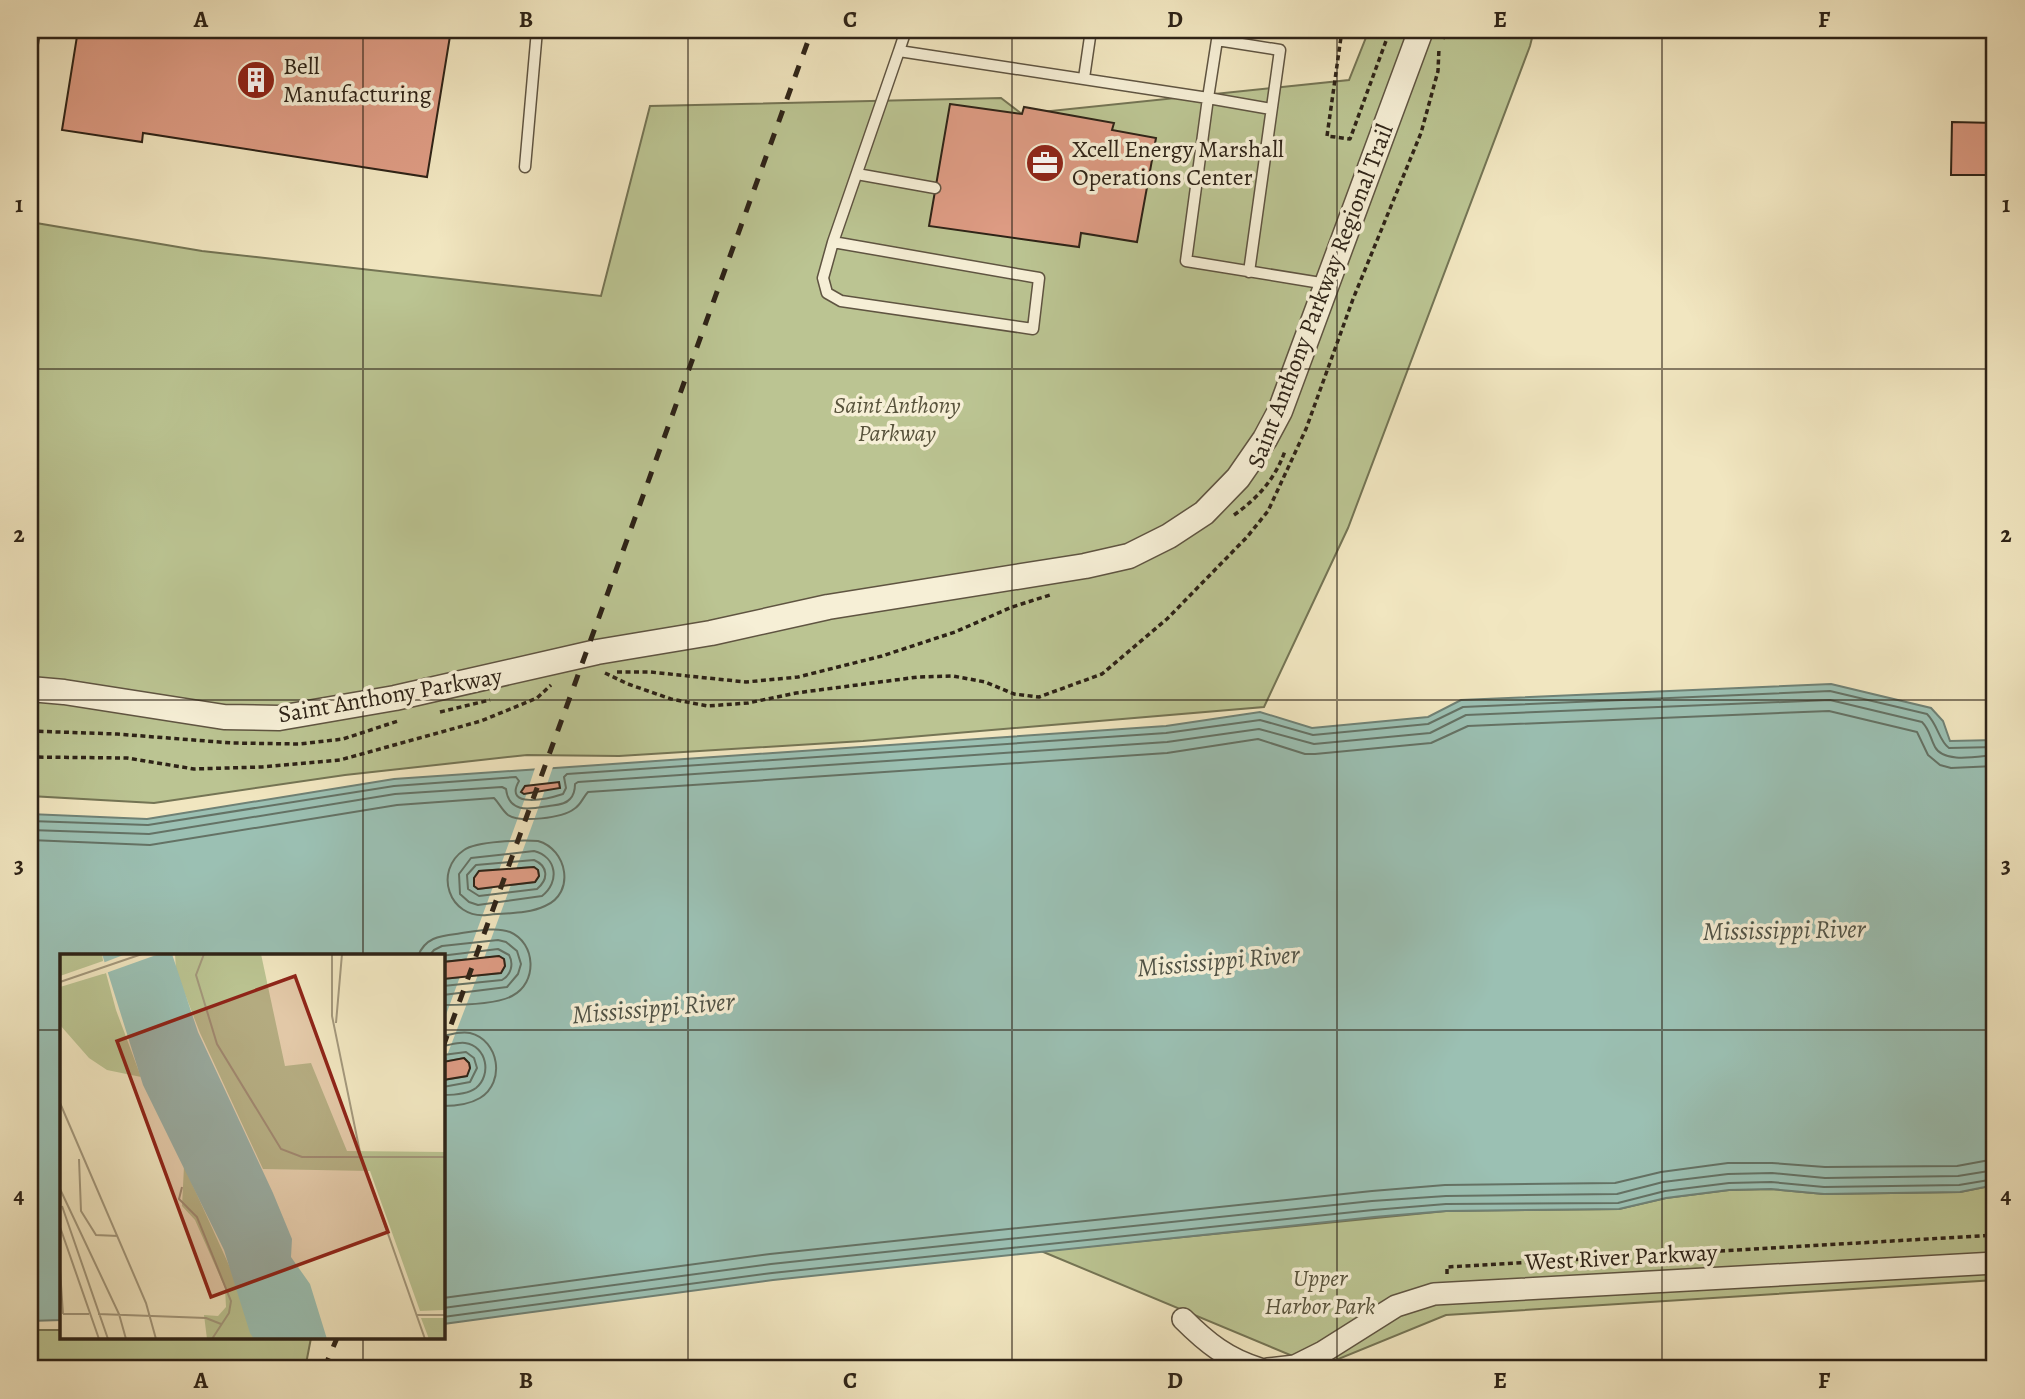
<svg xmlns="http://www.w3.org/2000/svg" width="2025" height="1399" font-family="Alegreya,serif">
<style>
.green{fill:#bbc492;stroke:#747454;stroke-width:2}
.water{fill:#9bc0b3;stroke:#6f8175;stroke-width:2;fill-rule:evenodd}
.pier{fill:#f1e6c0}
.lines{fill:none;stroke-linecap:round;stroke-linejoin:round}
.shore{stroke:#647265;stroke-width:2}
.building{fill:#dd9b83;stroke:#2e2317;stroke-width:2}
.service-casing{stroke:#5f5441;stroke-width:13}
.minor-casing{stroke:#5f5441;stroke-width:24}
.tertiary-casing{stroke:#5f5441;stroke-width:27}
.path{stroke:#2e2317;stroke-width:3.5;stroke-dasharray:5 3.5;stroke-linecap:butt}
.service{stroke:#f6efd6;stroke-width:10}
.minor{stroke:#f6efd6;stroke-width:21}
.tertiary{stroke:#f6efd6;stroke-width:24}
.rail{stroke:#2e2317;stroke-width:5;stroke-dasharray:12 12;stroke-linecap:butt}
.grid{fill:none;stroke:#2e2317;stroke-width:2;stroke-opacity:0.55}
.labels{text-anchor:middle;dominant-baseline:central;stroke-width:7;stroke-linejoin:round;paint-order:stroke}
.poi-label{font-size:24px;fill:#2e2317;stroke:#f6efd6;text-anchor:start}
.street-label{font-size:24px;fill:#2e2317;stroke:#f6efd6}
.park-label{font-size:24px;font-style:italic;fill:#58533c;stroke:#f6efd6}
.water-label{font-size:26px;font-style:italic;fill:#4f5246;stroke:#f6efd6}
.inset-road{fill:none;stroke:#a3987c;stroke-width:2}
.view{fill:#8f2418;fill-opacity:0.15;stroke:#8f2418;stroke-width:3.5}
.inset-edge{fill:none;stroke:#2e2317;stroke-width:3.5}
.neatline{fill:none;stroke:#2e2317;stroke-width:2.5}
.grid-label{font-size:23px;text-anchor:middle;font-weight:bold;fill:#2e2317}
</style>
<rect width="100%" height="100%" fill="#f1e6c0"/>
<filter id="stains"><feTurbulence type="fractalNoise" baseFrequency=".00286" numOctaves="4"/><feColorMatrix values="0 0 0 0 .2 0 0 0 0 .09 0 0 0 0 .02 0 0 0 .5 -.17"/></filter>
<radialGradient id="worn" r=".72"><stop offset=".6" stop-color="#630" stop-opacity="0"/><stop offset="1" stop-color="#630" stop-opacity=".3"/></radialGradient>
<path class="green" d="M1369 30H1534L1530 46 1348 528 1264 707 863 741 619 756 527 755 345 775 154 803 30 796V222L202 251 601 296 650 106 1001 98 1022 114 1349 80Z
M1995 1185V1280L1446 1315 1319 1367 1041 1251 1446 1211 1619 1209 1666 1198 1729 1190 1771 1189 1824 1194 1960 1192Z
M30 1330H61V1338H311L305 1369H30Z"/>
<path class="water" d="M1831 684 1931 708 1943 721 1950 741 1995 740V1185L1960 1192 1824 1194 1771 1189 1729 1190 1666 1198 1619 1209 1446 1211 1374 1217 773 1280 443 1324V1080L466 1076 470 1068 469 1063 464 1058 443 1062V979L500 973 505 966 504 959 499 956 443 962V956H61V1320L30 1321V814L147 819 394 779 1166 726 1260 712 1312 728 1428 717 1461 700ZM533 867 538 870 539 876 535 882 478 889 474 886V878L479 871Z"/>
<path class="pier" d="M554 764 546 787 528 789 536 765Z
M546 787 515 872 498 873 528 790Z
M512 882 483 961 465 963 494 884Z
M479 972 443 1066V1023L461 974Z"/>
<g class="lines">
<path class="shore" d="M30 821 148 825 394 786 516 777 519 781C503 809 548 799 563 794L566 788 564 777 567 774 1166 733 1260 720 1313 735 1428 724 1463 707 1830 691 1927 714C1938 725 1939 741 1949 748L1995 747
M30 830 149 834 395 794 502 787 506 789C509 814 530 809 549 806 556 805 565 805 570 799 574 795 575 790 575 784L578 782 1167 742 1259 729 1314 744 1430 733 1466 715 1830 700 1922 722C1930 730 1930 738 1935 747 1944 764 1979 756 1995 755
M30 840 150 845 397 805 494 798C499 803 502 810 508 815 521 823 562 818 574 809 581 805 583 797 588 792L1167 753 1258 739 1305 754H1315L1431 743 1468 726 1829 711 1917 732 1928 755 1940 765 1951 768 1995 766
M538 841C567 849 576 893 545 906 529 914 505 913 487 915 449 919 433 871 464 850 476 841 522 840 538 841Z
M534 851C557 857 560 882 542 896L478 905 469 902 460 894 459 874 471 858Z
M534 860C548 866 549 879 537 889L479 896 468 889 467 875 476 865Z
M418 956C425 938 439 936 456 934 472 932 495 926 510 932 536 943 538 983 512 996 497 1004 460 1005 443 1005
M429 956 434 950 442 946 498 940 506 942 517 951 521 964 518 974 507 987 443 995
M440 956 498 949 509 955C514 964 511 975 502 980L443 986
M443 1036C452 1034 461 1031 470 1033 499 1040 506 1082 480 1098 470 1104 454 1106 443 1106
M443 1046C450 1045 458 1042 465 1043 487 1046 492 1075 476 1088 468 1094 452 1095 443 1095
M443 1055 466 1052 474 1058 477 1068 470 1082 443 1087
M443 1298 770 1254 1372 1191 1445 1185 1615 1183 1661 1172 1728 1163H1772L1825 1167 1957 1166 1995 1159
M443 1308 771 1264 1372 1201 1446 1196 1617 1194 1663 1182 1728 1174 1772 1173 1825 1178 1958 1176 1995 1170
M443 1317 772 1273 1373 1210 1446 1204 1618 1203 1665 1191 1729 1183 1771 1182 1824 1187 1959 1185 1995 1179"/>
</g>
<path class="building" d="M78 30H451L427 177 143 133 142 142 62 130Z
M950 104 1022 114 1024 107 1114 123 1112 130 1156 138 1137 242 1081 233 1079 247 929 226Z
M1952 122 1995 123V175H1951Z
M559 782 560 788 524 794 521 792 525 786Z
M534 867 538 870 539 876 535 882 478 889 474 886V878L479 871Z
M499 956 504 959 505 966 501 973 443 979V962Z
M464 1058 469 1063 470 1068 467 1076 443 1080V1062Z"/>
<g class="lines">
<defs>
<path id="service" d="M899 51 906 30
M30 59 35 30
M1084 78 1091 30
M525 167 537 30
M857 174 935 188
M833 242 1039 278 1033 329 841 301 827 293 823 278 833 242 899 51 1208 98 1186 261 1327 284
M1249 272 1280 50 1217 40 1208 98 1271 109"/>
<path id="minor" d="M1183 1319C1207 1343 1227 1359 1260 1369
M1268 1369 1295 1366 1323 1352 1396 1306 1434 1294 1995 1263"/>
<path id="tertiary" d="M30 689 64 692 224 717 279 718 395 698 597 652 711 633 828 607 1085 566 1129 556 1169 536 1204 513 1238 478 1265 439 1280 411 1421 30"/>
</defs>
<use href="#service" class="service-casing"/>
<use href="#minor" class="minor-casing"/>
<use href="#tertiary" class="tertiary-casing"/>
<path class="path" d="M1342 30 1327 136 1350 139 1390 30
M1381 30 1389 31
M1443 39 1446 30
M1234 515C1258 498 1275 479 1285 451
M617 672H650L746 682 798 677 882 656 955 632 1012 607 1050 595
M605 673 628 684 671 699 708 706 748 703 796 693 918 677 953 676 985 682 1014 694 1039 697 1102 674 1167 619 1247 537 1268 511 1306 429 1353 299 1421 133 1438 71 1439 48
M440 712 490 700
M30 731 117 734 232 743 300 744 343 739 398 721
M30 757 127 758 194 769 262 767 340 760 481 721 537 698 551 685
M1447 1274V1267L1995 1235"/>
<use href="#service" class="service"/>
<use href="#minor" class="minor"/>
<use href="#tertiary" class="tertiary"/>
<path class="rail" d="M443 1047 812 30
M324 1369 337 1338"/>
</g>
<path class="grid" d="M363 30V956M688 30V1369M1012 30V1369M1337 30V1369M1662 30V1369M30 369H1995M30 700H1995M30 1030H61M443 1030H1995M363 1338V1369"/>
<defs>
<symbol id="building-disc" viewBox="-11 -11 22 22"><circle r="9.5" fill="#8f2418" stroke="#f6efd6"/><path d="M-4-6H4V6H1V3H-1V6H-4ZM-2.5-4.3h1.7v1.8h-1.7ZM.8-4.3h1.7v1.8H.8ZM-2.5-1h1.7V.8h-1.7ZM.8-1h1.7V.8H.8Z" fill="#fff"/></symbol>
<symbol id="office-disc" viewBox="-11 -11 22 22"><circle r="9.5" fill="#8f2418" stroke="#f6efd6"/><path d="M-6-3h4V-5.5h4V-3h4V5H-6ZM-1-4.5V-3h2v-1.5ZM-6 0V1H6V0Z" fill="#fff"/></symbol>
</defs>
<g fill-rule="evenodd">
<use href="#building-disc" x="234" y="58" width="44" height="44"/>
<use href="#office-disc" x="1023" y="141" width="44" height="44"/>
</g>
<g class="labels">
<g class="poi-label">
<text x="283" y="66">Bell<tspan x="283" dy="28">Manufacturing</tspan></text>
<text x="1072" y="149">Xcell Energy Marshall<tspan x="1072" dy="28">Operations Center</tspan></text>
</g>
<g class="street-label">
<text transform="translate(1320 296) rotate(-69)">Saint Anthony Parkway Regional Trail</text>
<text transform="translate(390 695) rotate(-10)">Saint Anthony Parkway</text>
<text transform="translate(1621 1257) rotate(-3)">West River Parkway</text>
</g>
<g class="park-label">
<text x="897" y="405">Saint Anthony<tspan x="897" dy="28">Parkway</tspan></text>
<text x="1320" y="1278">Upper<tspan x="1320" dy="28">Harbor Park</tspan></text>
</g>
<g class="water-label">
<text transform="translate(1784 930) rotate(-1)">Mississippi River</text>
<text transform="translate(1218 961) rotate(-5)">Mississippi River</text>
<text transform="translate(653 1008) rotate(-5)">Mississippi River</text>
</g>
</g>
<g transform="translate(60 954)">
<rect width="385" height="385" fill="#f1e6c0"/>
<path d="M0 0H42L43 7 0 22ZM115 0H201L225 112 251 109 287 197 385 198 384 356 360 357 310 217 203 215 140 79 116 17ZM46 19 56 56 81 123 47 116 29 104 0 71V33ZM124 212 178 331 194 385H147L144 361 158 362 166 353 165 334 135 266 122 252ZM361 364H385V385H369Z" fill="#bbc492"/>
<path d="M42 0H112L138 78 213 239 232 285 231 303 250 330 267 385H194L190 379 164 296 83 131Z" fill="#9bc0b3"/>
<path d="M66 0H99L43 20 40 10Z" fill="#f1e6c0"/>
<path class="inset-road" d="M144 0 136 21 157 90 221 195 242 203H385M272 0V62L301 203 365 385M0 28 82 0M276 69 282 0M0 149 86 349 96 385M19 205 21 257 36 281 58 282M122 233 119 245 137 263 171 347 169 359 152 385M0 235 59 360 66 385M2 252 48 385M0 273 39 385M0 316 3 360M3 360H29M38 360 146 364 161 370M357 361H385"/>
<path class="view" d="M235 22 328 278 151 343 57 87Z"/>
<rect width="385" height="385" class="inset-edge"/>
</g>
<rect width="2025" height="1399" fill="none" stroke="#f1e6c0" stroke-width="77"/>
<rect x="38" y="38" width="1948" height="1322" class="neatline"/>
<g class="grid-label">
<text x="201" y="27">A</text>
<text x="526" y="27">B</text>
<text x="850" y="27">C</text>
<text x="1175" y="27">D</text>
<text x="1500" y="27">E</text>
<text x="1824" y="27">F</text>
<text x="19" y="212">1</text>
<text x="2006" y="212">1</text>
<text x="19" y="542">2</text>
<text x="2006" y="542">2</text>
<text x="19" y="873">3</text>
<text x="2006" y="873">3</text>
<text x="19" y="1203">4</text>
<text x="2006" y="1203">4</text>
<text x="201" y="1388">A</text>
<text x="526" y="1388">B</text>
<text x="850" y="1388">C</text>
<text x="1175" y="1388">D</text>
<text x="1500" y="1388">E</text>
<text x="1824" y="1388">F</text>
</g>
<rect width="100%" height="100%" filter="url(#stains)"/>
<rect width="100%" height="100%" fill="url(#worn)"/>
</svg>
